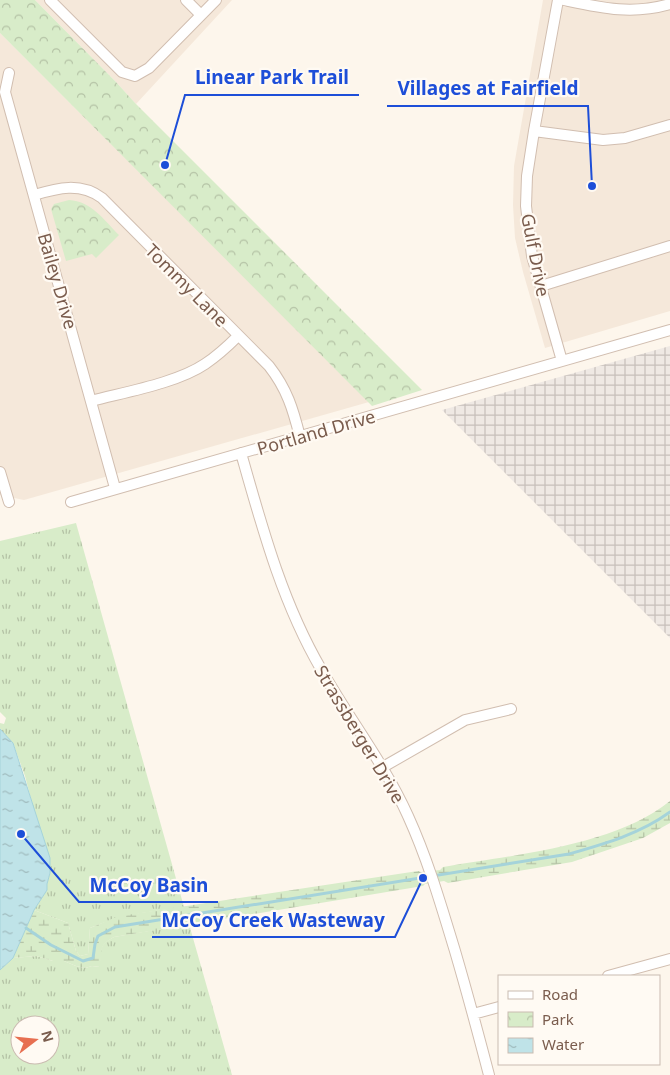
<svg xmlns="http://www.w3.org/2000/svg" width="670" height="1075" font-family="'Noto Sans',sans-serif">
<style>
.residential{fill:#f5e8da}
.industrial{fill:url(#industrial-grid)}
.grass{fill:url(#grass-tufts);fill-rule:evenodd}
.wetland{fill:url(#wetland-marsh)}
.park{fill:url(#park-crowns)}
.water{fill:url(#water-ripples);stroke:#a5d3da}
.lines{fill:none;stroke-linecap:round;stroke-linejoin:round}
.stream{stroke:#a5d3da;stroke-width:3}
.minor-casing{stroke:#d1beb0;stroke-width:12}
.minor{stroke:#fff;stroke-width:10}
.labels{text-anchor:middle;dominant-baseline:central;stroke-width:4.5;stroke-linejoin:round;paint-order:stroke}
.street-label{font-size:18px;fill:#7a5c4d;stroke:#fffaf3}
.leader{fill:none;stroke:#1d4ed8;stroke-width:2}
.callout-dot{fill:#1d4ed8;stroke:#fffaf3;stroke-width:2}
.callout-label{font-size:19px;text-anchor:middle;font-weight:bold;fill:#1d4ed8;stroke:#fffaf3;stroke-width:4.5;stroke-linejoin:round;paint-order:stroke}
</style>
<defs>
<pattern id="industrial-grid" width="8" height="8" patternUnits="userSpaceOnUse" patternTransform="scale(1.25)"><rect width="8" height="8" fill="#efe9e4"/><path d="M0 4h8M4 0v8" fill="none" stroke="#c7c0bb"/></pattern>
<pattern id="grass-tufts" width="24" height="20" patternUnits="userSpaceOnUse" patternTransform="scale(1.25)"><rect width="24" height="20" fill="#d8ecc9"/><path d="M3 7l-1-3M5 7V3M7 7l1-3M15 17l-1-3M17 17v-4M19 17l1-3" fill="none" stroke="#b4c2a5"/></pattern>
<pattern id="wetland-marsh" width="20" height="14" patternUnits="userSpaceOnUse" patternTransform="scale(1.25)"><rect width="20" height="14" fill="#d8ecc9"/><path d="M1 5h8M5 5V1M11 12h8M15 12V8" fill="none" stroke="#b4c2a5"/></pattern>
<pattern id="park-crowns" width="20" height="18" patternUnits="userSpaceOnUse" patternTransform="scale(1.25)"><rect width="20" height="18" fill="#d8ecc9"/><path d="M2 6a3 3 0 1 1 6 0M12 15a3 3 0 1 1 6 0" fill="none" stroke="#b4c2a5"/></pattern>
<pattern id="water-ripples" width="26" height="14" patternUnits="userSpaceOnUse" patternTransform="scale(1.25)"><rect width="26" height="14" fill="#bfe3e8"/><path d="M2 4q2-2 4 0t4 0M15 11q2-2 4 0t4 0" fill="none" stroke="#a0bbbe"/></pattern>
</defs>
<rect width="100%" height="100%" fill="#fdf6ec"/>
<path class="residential" d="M35 0H232L136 104 116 82Z
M543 0H670V311L545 348 523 272 515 238 513 205 514 166Z
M0 33 369 402 24 500 0 495Z"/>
<path class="industrial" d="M670 346V638L442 410Z"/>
<path class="grass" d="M76 523 184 907C149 912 123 914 90 928L88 954 80 956 76 951 68 923 34 910 47 890V884L50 873 25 776 13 743 0 729V723L4 724 6 718 0 712V541Z
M189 924 232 1075H0V970L13 958 36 956 53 961H64L76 966 85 968 92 966 99 967C103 951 96 946 114 937ZM20 1025H50V1055H20Z"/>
<path class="wetland" d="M670 801V823L643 838 572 862 448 883 444 881 425 884 423 886 114 937C97 946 103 951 100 967L92 966 85 968 76 966 64 961H53L36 956 13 958 34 910 68 923 76 951 80 956 88 954 90 928 114 918 133 914 418 871 421 872 440 870 443 867C512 855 615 846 670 801Z"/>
<path class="park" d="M0 0H35L116 82 136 104 422 390 372 406 0 33Z
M69 200C91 201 104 220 119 235L96 258 92 254 66 261 51 209 54 204Z"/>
<path class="water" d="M0 729 13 743 50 858V873L47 884V890L34 910 13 958 0 970Z"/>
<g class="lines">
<path class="stream" d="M26 928 51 945 83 961 93 958 95 944 98 936 115 927 569 854C604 844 640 834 670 812"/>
<defs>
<path id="minor" d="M50 0 122 72 135 76 149 68 216 0
M186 0 201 15
M558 0 534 131 527 176 526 206 532 256 562 361
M564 0C602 8 632 15 670 4
M9 73 5 92 115 488
M534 131 603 140 625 138 670 125
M34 195C58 188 80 182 102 198L269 366C287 389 293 409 300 437
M541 286 670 246
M91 401C125 392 177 383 205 364 217 356 228 346 238 336
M241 453C262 527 282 602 321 669 349 719 384 763 408 816 428 860 441 905 455 951 467 992 478 1033 489 1075
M0 472 9 502
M71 502 670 330
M383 767 465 720 511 709
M608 976 670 959
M473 1014 499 1007"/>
</defs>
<use href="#minor" class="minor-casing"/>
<use href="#minor" class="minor"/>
</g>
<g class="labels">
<g class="street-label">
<text transform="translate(536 255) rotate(79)">Gulf Drive</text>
<text transform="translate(58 281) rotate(74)">Bailey Drive</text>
<text transform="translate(187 285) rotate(45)">Tommy Lane</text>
<text transform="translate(316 432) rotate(-16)">Portland Drive</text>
<text transform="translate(360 734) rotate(59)">Strassberger Drive</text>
</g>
</g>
<path class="leader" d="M165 165L185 95H359M592 186L588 106H387M21 834L79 902H218M423 878L395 937H152"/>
<g class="callout-dot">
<circle cx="165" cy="165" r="5"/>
<circle cx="592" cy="186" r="5"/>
<circle cx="21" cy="834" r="5"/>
<circle cx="423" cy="878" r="5"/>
</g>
<g class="callout-label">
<text x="272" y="84">Linear Park Trail</text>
<text x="488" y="95">Villages at Fairfield</text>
<text x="149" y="892">McCoy Basin</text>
<text x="273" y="927">McCoy Creek Wasteway</text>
</g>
<rect x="498" y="975" width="162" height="90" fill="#fffaf3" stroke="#cabbb1"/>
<rect x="508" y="991" width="25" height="8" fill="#ffffff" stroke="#cabbb1"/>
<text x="542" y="1000" font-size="15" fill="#7a5c4d">Road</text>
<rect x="508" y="1012" width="25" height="15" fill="url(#park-crowns)" stroke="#cabbb1"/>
<text x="542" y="1025" font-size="15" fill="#7a5c4d">Park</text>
<rect x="508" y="1038" width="25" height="15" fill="url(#water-ripples)" stroke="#cabbb1"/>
<text x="542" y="1050" font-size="15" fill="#7a5c4d">Water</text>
<g transform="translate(35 1040) rotate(74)"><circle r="24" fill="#fffaf3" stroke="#cabbb1"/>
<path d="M0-4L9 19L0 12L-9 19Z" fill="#e76f51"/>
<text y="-8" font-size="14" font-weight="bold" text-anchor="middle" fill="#7a5c4d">N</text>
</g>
</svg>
